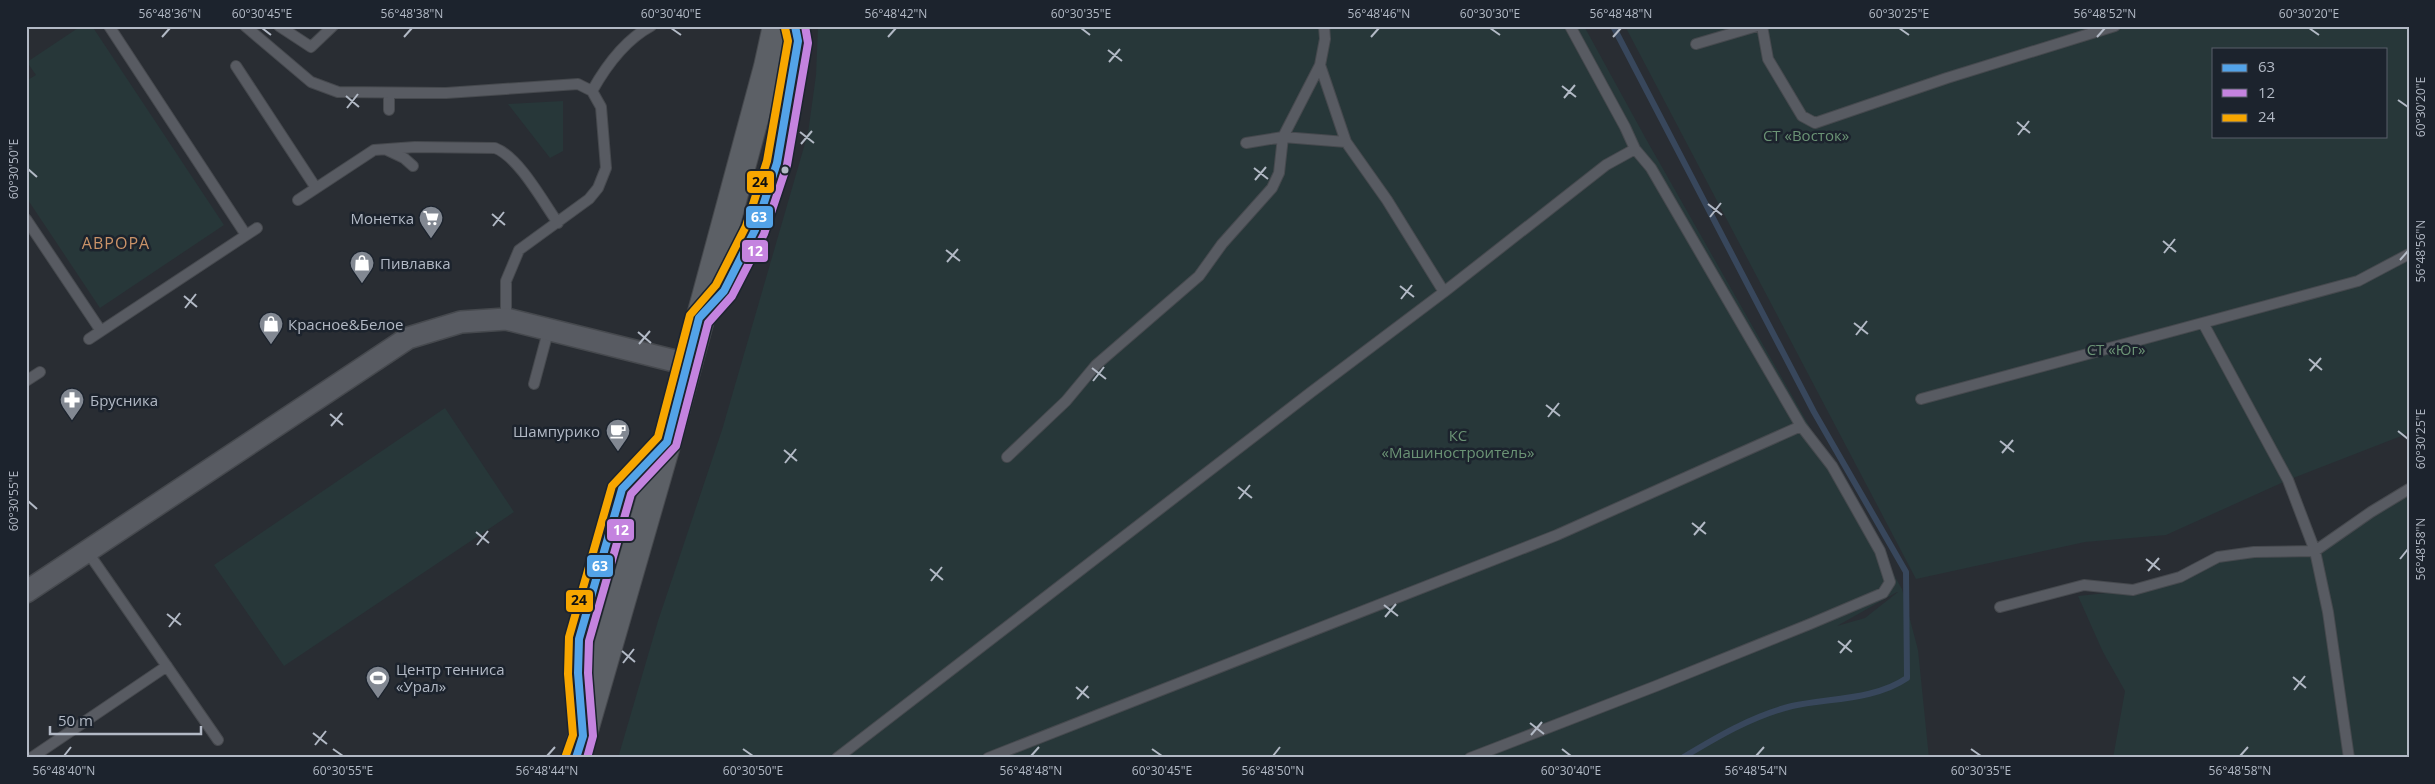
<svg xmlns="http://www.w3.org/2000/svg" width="2435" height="784" font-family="'Open Sans',sans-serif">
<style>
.green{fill:#273739;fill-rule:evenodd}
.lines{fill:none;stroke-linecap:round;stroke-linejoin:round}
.stream{stroke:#38475c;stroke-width:6}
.lane-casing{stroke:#46494e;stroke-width:12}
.street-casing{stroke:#46494e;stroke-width:24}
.secondary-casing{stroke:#46494e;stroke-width:30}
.lane{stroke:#585b62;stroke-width:10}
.street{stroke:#585b62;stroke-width:21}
.secondary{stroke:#5c6066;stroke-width:28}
.bus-1-casing{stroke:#1c232d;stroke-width:11}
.bus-2-casing{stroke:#1c232d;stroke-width:11}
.bus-3-casing{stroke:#1c232d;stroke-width:11}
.bus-1{stroke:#53a3e8;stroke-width:8}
.bus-2{stroke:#c483df;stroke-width:8}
.bus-3{stroke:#f7a600;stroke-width:8}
.ticks{fill:none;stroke:#b2b9c5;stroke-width:2}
.bus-dot{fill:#b2b9c5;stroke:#1c232d;stroke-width:2}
.labels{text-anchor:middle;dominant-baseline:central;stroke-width:5;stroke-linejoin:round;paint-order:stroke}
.park-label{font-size:15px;fill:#6b9375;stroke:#1c232d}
.poi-label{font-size:15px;fill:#b2b9c5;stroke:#1c232d;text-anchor:start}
.neighbourhood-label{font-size:16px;letter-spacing:1px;fill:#ca9368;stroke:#1c232d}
.line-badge{stroke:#1c232d;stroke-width:2}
.badge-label{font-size:14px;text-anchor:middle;font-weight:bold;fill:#fff}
.pale-badge-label{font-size:14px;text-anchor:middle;font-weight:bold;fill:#111}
.neatline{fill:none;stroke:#b2b9c5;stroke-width:2}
.ticks-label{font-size:12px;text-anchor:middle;fill:#b2b9c5}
</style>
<rect width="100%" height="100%" fill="#292d33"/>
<path class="green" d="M81 26H92L224 225 100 308 26 197V81L36 75 27 62Z
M818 26H1584L1646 139 1902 589 1918 650 1929 758H618L658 621 722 430 808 133 816 75ZM1898 592 1865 618 1837 626 1897 592Z
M1625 26H2409V433L2288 480 2166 535 2085 542 1916 579ZM2214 49H2386V136H2214Z
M563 101V151L550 158 508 104Z
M445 408 514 512 284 666 214 565Z
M2409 489V758H2113L2125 691 2103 652 2078 596 2163 587 2218 557 2315 550Z"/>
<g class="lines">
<path class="stream" d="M1613 26 1814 412 1906 572 1907 678C1875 700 1829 698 1792 706 1752 716 1717 737 1682 758"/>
<defs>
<path id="lane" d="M109 26 246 235
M245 26 311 82 338 92 446 93 578 84 592 91 601 107 606 168 598 188 589 199 519 250 506 281V319
M279 26 311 47 333 26
M1570 26 1625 127 1635 149
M1762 26 1768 59 1802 116 1815 123 1947 78 2115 26
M1696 44 1757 26
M236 66 316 188
M592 91C606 66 625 40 651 26
M389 93V110
M1246 143 1283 137 1346 142
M387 150 404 158 413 166
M298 200 374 150 415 147 495 148C519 157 543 202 558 223
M26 219 101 331
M1444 292 1606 165 1635 149 1651 168 1801 426 1832 466 1880 551 1890 582 1883 593 1810 624 1656 686 1470 758
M713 302C726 289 733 274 741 257 776 188 786 117 798 41L795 26
M2203 323 2288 480 2315 551 2328 612 2349 758
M89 339 257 228
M26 381 40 372
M534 384 549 328
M1921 399 2358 281 2409 254
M1007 457 1066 401 1096 365 1199 276 1222 244 1272 188 1279 173 1283 137 1320 65
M87 551 218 740
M2000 607 2084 585 2133 590 2180 577 2218 557 2254 552 2315 551 2371 512 2409 489
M581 707 578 673 579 639 608 535 622 489 656 454
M31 758 167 666
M837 758 1310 393 1444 292 1387 200 1346 142 1320 65 1325 39 1324 26
M988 758 1557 535 1801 426"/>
<path id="street" d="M26 592 408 338 461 322 506 319 687 364"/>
<path id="secondary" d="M576 758 667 442 768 67 777 26"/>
</defs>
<use href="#lane" class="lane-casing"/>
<use href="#street" class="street-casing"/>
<use href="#secondary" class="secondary-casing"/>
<use href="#lane" class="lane"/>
<use href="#street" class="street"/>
<use href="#secondary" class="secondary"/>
<defs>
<path id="bus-1" d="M576 758 583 736 578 673 579 639 622 489 667 442 699 318 724 291 755 230 777 163 798 41 795 26"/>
<path id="bus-2" d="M587 758 593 736 588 673 589 641 631 494 676 446 708 323 732 296 764 234 787 165 808 43 805 26"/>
<path id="bus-3" d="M566 755 573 735 568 674 569 637 612 486 658 437 690 315 716 285 746 226 767 161 788 41 785 28"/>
</defs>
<use href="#bus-1" class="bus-1-casing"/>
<use href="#bus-2" class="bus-2-casing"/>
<use href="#bus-3" class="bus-3-casing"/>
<use href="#bus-1" class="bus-1"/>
<use href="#bus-2" class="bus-2"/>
<use href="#bus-3" class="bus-3"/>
</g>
<path class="ticks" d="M262 28 271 35M671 28 681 35M1081 28 1090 35M1490 28 1500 35M1899 28 1909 35M2309 28 2319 35M162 37 170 28M404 37 412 28M888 37 896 28M1371 37 1379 28M1613 37 1621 28M2097 37 2105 28M1108 50 1122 61M1109 62 1120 49M1562 86 1576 97M346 96 359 107M1564 98 1575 85M2398 100 2408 107M347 108 358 94M2017 122 2030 133M800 132 814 143M2018 135 2029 121M801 144 812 131M1254 168 1268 179M28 169 37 177M1255 180 1266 167M1708 204 1722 215M492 214 505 225M1710 217 1721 203M493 226 504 212M2163 241 2176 252M946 250 960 261M2164 253 2175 239M2400 260 2408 251M947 262 958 249M1400 286 1414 297M184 296 197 307M1401 299 1412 285M185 308 196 294M1854 323 1868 334M638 332 651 343M1856 335 1867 321M639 344 650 331M2309 359 2322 370M1092 368 1106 379M2310 371 2321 358M1093 381 1104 367M1546 405 1560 416M330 414 343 425M1548 417 1559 403M331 426 342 413M2398 431 2408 439M2000 441 2014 452M784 450 797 461M2002 453 2013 440M785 463 796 449M1238 487 1252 498M1239 499 1250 485M28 501 37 509M1692 523 1706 534M476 532 489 543M1694 535 1705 522M477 545 488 531M2146 559 2160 570M2400 559 2408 549M930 569 943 580M2148 571 2159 558M931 581 942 567M1384 605 1398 616M167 614 181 625M1385 617 1396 604M169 627 180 613M1838 641 1852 652M622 651 635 662M1840 653 1851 640M623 663 634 649M2293 677 2306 688M1076 687 1089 698M2294 690 2305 676M1077 699 1088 686M1530 723 1544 734M313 733 327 744M1531 735 1542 722M315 745 326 731M333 749 343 756M743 749 753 756M1152 749 1162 756M1562 749 1571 756M1971 749 1981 756M64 756 71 747M547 756 555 747M1031 756 1039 747M1273 756 1280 747M1756 756 1764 747M2240 756 2248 747"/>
<defs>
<symbol id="supermarket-pin" viewBox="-11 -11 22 30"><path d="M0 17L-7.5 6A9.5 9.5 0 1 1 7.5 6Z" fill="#828892" stroke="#1c232d"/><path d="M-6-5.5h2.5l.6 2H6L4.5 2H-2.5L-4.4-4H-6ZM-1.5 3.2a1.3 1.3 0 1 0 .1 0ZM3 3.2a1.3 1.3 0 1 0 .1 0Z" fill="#fff"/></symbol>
<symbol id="shop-pin" viewBox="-11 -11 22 30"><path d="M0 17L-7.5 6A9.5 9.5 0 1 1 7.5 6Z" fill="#828892" stroke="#1c232d"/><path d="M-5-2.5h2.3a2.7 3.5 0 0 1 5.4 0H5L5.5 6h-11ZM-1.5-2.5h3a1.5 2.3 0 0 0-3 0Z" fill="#fff"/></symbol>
<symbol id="pharmacy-pin" viewBox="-11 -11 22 30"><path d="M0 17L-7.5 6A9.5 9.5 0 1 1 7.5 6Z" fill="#828892" stroke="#1c232d"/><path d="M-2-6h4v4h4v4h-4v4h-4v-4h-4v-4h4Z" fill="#fff"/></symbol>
<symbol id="cafe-pin" viewBox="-11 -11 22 30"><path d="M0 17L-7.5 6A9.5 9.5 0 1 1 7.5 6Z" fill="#828892" stroke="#1c232d"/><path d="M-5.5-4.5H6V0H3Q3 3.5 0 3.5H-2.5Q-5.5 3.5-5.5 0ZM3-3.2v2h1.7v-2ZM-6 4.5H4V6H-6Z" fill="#fff"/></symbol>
<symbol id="stadium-pin" viewBox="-11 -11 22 30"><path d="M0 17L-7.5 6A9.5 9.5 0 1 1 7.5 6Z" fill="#828892" stroke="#1c232d"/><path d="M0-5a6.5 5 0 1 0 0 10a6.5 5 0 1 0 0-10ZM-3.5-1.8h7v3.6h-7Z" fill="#fff"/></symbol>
</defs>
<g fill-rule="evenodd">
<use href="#supermarket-pin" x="417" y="204" width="28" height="38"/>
<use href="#shop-pin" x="348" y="249" width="28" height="38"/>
<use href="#shop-pin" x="257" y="310" width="28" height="38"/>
<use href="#pharmacy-pin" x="58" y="386" width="28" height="38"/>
<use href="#cafe-pin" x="604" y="417" width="28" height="38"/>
<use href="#stadium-pin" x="364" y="664" width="28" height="38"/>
</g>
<circle class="bus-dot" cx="785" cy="170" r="4.5"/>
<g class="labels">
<g class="park-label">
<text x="1806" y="135">СТ «Восток»</text>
<text x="2116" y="349">СТ «Юг»</text>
<text x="1458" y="435">КС<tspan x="1458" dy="17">«Машиностроитель»</tspan></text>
</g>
<g class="poi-label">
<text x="414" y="218" text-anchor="end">Монетка</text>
<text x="380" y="263">Пивлавка</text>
<text x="288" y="324">Красное&amp;Белое</text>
<text x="90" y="400">Брусника</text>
<text x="600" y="431" text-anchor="end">Шампурико</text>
<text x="396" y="669">Центр тенниса<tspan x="396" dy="17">«Урал»</tspan></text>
</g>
<g class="neighbourhood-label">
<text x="116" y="243">АВРОРА</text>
</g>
</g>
<g class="line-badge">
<rect x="746" y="170" width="29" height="24" rx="5" fill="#f7a600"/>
<rect x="745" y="205" width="29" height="24" rx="5" fill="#53a3e8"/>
<rect x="741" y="239" width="28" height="24" rx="5" fill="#c483df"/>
<rect x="606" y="518" width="29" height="24" rx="5" fill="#c483df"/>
<rect x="586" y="554" width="28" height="24" rx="5" fill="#53a3e8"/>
<rect x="565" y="589" width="29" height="24" rx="5" fill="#f7a600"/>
</g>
<g class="badge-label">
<text x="759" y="222">63</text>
<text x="755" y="256">12</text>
<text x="621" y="535">12</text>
<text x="600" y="571">63</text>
</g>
<g class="pale-badge-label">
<text x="760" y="187">24</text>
<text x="579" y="605">24</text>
</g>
<rect width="2435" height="784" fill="none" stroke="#1c232d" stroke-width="55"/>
<rect x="2212" y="48" width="175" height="90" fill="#1c232d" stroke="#585f6a"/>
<rect x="2222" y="64" width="25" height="8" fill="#53a3e8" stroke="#585f6a"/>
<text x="2258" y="72" font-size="15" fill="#b2b9c5">63</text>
<rect x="2222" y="89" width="25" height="8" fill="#c483df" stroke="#585f6a"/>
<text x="2258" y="98" font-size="15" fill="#b2b9c5">12</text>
<rect x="2222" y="114" width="25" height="8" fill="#f7a600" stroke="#585f6a"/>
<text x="2258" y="122" font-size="15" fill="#b2b9c5">24</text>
<path d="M50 726v8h151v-8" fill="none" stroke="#b2b9c5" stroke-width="2.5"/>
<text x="58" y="726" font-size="15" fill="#b2b9c5" stroke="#1c232d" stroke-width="4" paint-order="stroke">50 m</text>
<rect x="28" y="28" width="2380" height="728" class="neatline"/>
<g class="ticks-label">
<text x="170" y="18">56°48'36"N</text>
<text x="262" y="18">60°30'45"E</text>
<text x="412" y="18">56°48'38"N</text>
<text x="671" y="18">60°30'40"E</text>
<text x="896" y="18">56°48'42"N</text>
<text x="1081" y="18">60°30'35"E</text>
<text x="1379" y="18">56°48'46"N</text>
<text x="1490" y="18">60°30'30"E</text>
<text x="1621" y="18">56°48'48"N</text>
<text x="1899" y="18">60°30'25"E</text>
<text x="2105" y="18">56°48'52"N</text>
<text x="2309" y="18">60°30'20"E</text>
<text transform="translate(2421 107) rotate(-90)" y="4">60°30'20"E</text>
<text transform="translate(14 169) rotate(-90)" y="4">60°30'50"E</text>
<text transform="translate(2421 251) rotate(-90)" y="4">56°48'56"N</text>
<text transform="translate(2421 439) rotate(-90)" y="4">60°30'25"E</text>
<text transform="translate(14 501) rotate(-90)" y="4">60°30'55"E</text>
<text transform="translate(2421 549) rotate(-90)" y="4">56°48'58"N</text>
<text x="64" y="775">56°48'40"N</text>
<text x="343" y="775">60°30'55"E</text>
<text x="547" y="775">56°48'44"N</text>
<text x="753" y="775">60°30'50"E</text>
<text x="1031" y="775">56°48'48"N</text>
<text x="1162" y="775">60°30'45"E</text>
<text x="1273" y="775">56°48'50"N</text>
<text x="1571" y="775">60°30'40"E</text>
<text x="1756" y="775">56°48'54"N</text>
<text x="1981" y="775">60°30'35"E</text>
<text x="2240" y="775">56°48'58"N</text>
</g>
</svg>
